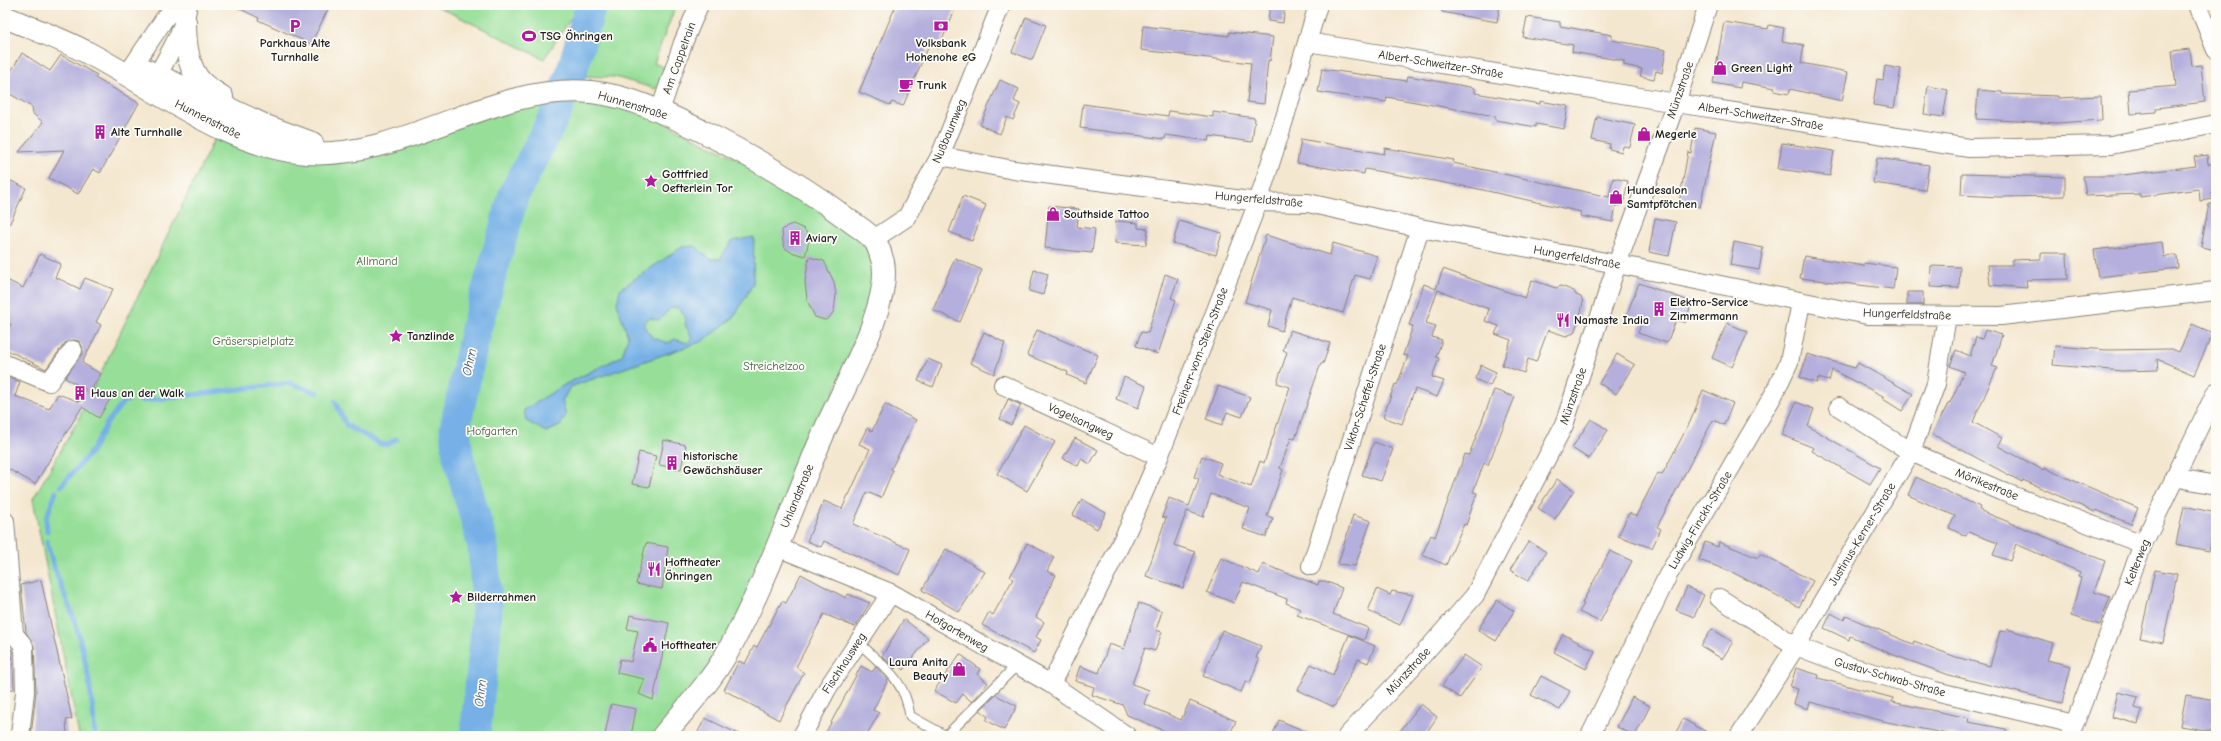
<svg xmlns="http://www.w3.org/2000/svg" width="2221" height="741" font-family="'Comic Neue',sans-serif">
<style>
.green{fill:#97df99;stroke:#5a7e5a}
.water{fill:#76b0e6;stroke:#496681;fill-rule:evenodd}
.lines{fill:none;stroke-linecap:round;stroke-linejoin:round}
.stream{stroke:#76b0e6;stroke-width:5}
.river{stroke:#76b0e6;stroke-width:31}
.building{fill:#b4afdc}
.lane-casing{stroke:#888276;stroke-width:11}
.street-casing{stroke:#888276;stroke-width:20}
.secondary-casing{stroke:#888276;stroke-width:24}
.lane{stroke:#fff;stroke-width:9}
.street{stroke:#fff;stroke-width:18}
.secondary{stroke:#fff;stroke-width:22}
.labels{text-anchor:middle;dominant-baseline:central;stroke-width:3.5;stroke-linejoin:round;paint-order:stroke}
.poi-label{font-size:12px;font-weight:bold;fill:#1c1c1c;stroke:#fdfcf7;text-anchor:start}
.street-label{font-size:12px;fill:#1c1c1c;stroke:#fdfcf7}
.park-label{font-size:12px;fill:#476048;stroke:#fdfcf7}
.water-label{font-size:13px;font-style:italic;fill:#40576d;stroke:#fdfcf7}
</style>
<rect width="100%" height="100%" fill="#fdfcf7"/>
<filter id="ink" filterUnits="userSpaceOnUse"><feTurbulence type="fractalNoise" baseFrequency=".025" numOctaves="2"/><feDisplacementMap in="SourceGraphic" scale="8" xChannelSelector="R" yChannelSelector="G"/><feConvolveMatrix kernelMatrix="1 2 1 2 8 2 1 2 1" color-interpolation-filters="sRGB"/></filter>
<filter id="wash" filterUnits="userSpaceOnUse"><feTurbulence type="fractalNoise" baseFrequency=".012" numOctaves="4" result="noise"/><feDisplacementMap in="SourceGraphic" scale="16" xChannelSelector="R" yChannelSelector="G"/><feGaussianBlur stdDeviation="0.9" result="paint"/><feColorMatrix in="noise" values="0 0 0 0 0 0 0 0 0 0 0 0 0 0 0 0 0 1.4 0 .05"/><feComposite in="paint" operator="in"/></filter>
<g filter="url(#wash)">
<rect width="100%" height="100%" fill="#f4e7cf"/>
<path class="green" d="M435 5H580L544 59Z
M600 5H676L654 63 666 68 656 89 615 77 573 76Z
M590 86 824 202 884 267 744 619 663 736H79L33 499 78 420 220 127 304 153Z"/>
<path class="water" d="M754 237 753 284 734 317 703 341 570 387 562 401 566 415 560 426 546 432 526 421 524 410 564 385 622 356 628 337 617 304 620 289 682 247 695 246 710 259H720L732 241ZM671 308H678C684 313 687 317 685 325L691 335V339L687 343 675 339 668 343 653 338 645 328V321L650 318 659 320Z"/>
<g class="lines">
<path class="stream" d="M141 401 290 383 318 393
M335 401 346 425 381 444 387 445 396 439
M61 486 91 452 107 423 124 401H128
M47 531 46 519 56 492
M47 541C52 570 66 595 75 622 86 658 93 699 95 736"/>
<path class="river" d="M475 736 485 640 487 606 483 546 458 456 455 428 476 329 514 194 554 117 571 74 591 5"/>
</g>
<g id="blocks">
<path class="building" d="M232 5H330L311 44 258 20 259 18Z
M896 5H957L938 49 929 45 903 106 892 102 890 105 859 92Z
M1270 5H1285L1283 23 1268 21Z
M1442 5H1500L1497 22 1442 12Z
M1026 17 1046 25 1032 60 1012 52Z
M1527 17 1560 22V26L1612 35V40L1666 50 1662 73 1656 71 1654 79 1640 76 1642 69 1624 65V61L1572 52 1573 45 1523 37Z
M1724 22 1768 29 1769 25 1784 28 1782 41 1804 45 1801 63 1848 72 1842 101 1790 89 1789 94 1774 91 1775 88 1741 82 1740 88 1713 83Z
M1143 26 1229 36V32L1273 37 1270 61 1268 60 1264 104 1247 102 1251 63 1141 50Z
M2190 49 2192 66 2201 65 2205 102 2156 108V112L2131 114 2129 90 2176 86 2172 51Z
M22 53 50 71 61 55 97 75 95 78 139 103 100 173 93 169 78 194 49 178 64 150 19 152 43 122 33 114 32 107 5 91V70L10 73Z
M1885 66 1901 69 1894 108 1873 105 1877 79 1883 80Z
M1322 69 1407 81 1408 76 1475 88V93L1540 104V101L1568 106 1564 129 1536 124V127L1495 120V116L1387 97 1386 102 1318 92Z
M1000 80 1019 89 1014 101 1020 104 1013 120 1007 117 1000 134 980 125Z
M1928 86 1948 90 1943 117 1924 114Z
M1978 90 2002 92V94L2058 96V98L2101 96 2102 120 2057 123 1976 119Z
M1083 104 1168 116 1169 111 1213 117V112L1255 118 1252 142 1210 136 1209 141 1166 135 1165 139 1080 128Z
M1597 117 1635 125 1630 147 1623 146 1622 152 1609 149 1610 144 1592 140Z
M1695 128 1716 132 1700 207 1679 203 1688 152 1691 153Z
M1301 139 1384 154 1385 148 1454 160 1453 163 1609 197 1613 178 1628 181 1623 205 1616 204 1613 222 1580 216 1581 212 1474 188 1365 169 1364 174 1297 163Z
M1782 143 1834 151 1830 176 1778 169Z
M2207 155 2208 164 2216 163V190L2212 191 2213 199 2200 201 2199 189 2140 197V194L2086 196 2083 176H2115L2196 166 2194 157Z
M1877 158 1929 165 1925 190 1873 183Z
M1962 174 2065 177V196L1999 197 1961 195Z
M5 178 26 188 5 234Z
M963 196 986 205 972 241 949 232Z
M2209 204H2216V250L2201 247Z
M1049 206 1079 209 1077 227 1095 229 1092 253 1045 248Z
M1655 218 1676 222 1669 256 1649 252Z
M1116 221 1138 223V228L1148 229 1146 245 1115 243Z
M1179 221 1222 233 1216 255 1173 243Z
M793 224 804 229 808 235 809 241 805 256 791 252 785 248 783 242 782 230 787 226Z
M1266 235 1330 255 1333 243 1377 256 1370 279 1355 275 1343 313 1292 297 1282 331 1268 326 1272 310 1245 302Z
M1734 242 1763 248 1759 270 1730 265Z
M2162 242 2164 257 2177 255 2178 268 2098 277 2094 250Z
M2041 253H2067L2068 279 2026 280 2027 288 1990 285 1988 265H2012V260L2041 259Z
M40 254 61 264 55 277 80 289 85 278 113 289 96 322 101 325 82 363 101 374 92 388 110 399 99 418 82 407 35 484 5 467V376L20 382 15 396 49 409 58 394 80 402 86 389 65 378 83 352 82 346 79 341 74 340 65 343 46 369 5 349V336L11 324 5 322V279L23 288Z
M1804 256 1864 266V263L1896 267 1893 289 1800 278Z
M809 257 824 261 834 282 836 295 834 311 829 318 825 320 815 317 807 300 805 281Z
M955 258 982 270 960 322 933 310Z
M1931 266 1960 267 1959 288 1930 287Z
M1443 269 1525 298 1532 280 1556 288 1561 286 1574 291 1576 295 1581 297 1583 302 1581 313 1574 333 1566 336 1548 330 1536 362 1528 359 1524 373 1502 365 1511 340 1495 334 1499 326 1485 321 1489 309 1438 290 1426 323 1436 326 1432 337 1442 340 1436 357 1439 358 1432 377 1444 381 1437 397 1415 389 1402 424 1383 417 1395 384 1397 385 1408 356 1403 355 1413 326 1409 325 1424 284 1436 289Z
M1034 270 1048 274 1043 295 1029 291Z
M1165 274 1178 279 1171 298 1176 300 1158 354 1136 346 1141 332 1148 333Z
M1639 283 1692 302 1685 323 1676 320 1667 343 1638 333 1642 322 1626 316Z
M1907 292H1923V305H1907Z
M1727 323 1748 332 1732 367 1712 358Z
M2192 324 2213 333 2194 375 2157 359 2158 370 2122 371 2053 365 2055 346 2107 350 2172 349 2179 352Z
M1037 330 1098 355 1086 383 1067 375 1068 372 1027 355Z
M1290 330 1330 343 1323 364 1321 363 1295 439 1291 438 1280 468 1283 470 1267 516 1273 518 1266 537 1243 529 1250 508 1211 494 1203 517 1187 511 1174 545 1195 552 1183 588 1146 576 1166 518 1162 517 1169 498 1189 506 1199 479 1194 477 1202 456 1221 463 1217 474 1251 487 1260 461 1264 463 1290 387 1277 383 1287 352 1283 350Z
M1985 330 2002 335 1992 366 1997 368 1973 422 2002 438 1998 446 2043 470 2044 468 2138 508 2131 524 2096 510 2095 512 2023 480 2022 482 1932 434 1949 402 1950 403 1964 372 1950 366 1956 350 1970 356 1976 337 1982 339Z
M984 332 1005 343 994 374 970 363Z
M1617 354 1635 365 1616 394 1599 383Z
M1807 354 1855 368 1858 363 1913 394 1902 411 1883 399 1885 397 1832 370 1829 381 1818 378 1817 383 1800 378Z
M928 359 942 365 933 387 918 381Z
M1481 365 1496 372 1490 386 1475 379Z
M1124 377 1146 386 1138 408 1116 399Z
M1218 386 1250 397 1242 417 1227 412 1222 425 1206 419Z
M1494 390 1515 397 1488 465 1484 463 1473 492 1477 493 1466 525 1464 524 1446 565 1422 555 1431 535 1435 537 1465 454 1469 455Z
M1703 390 1733 403 1724 425 1713 420 1657 527 1661 529 1652 548 1618 536 1629 513 1636 516 1658 473 1662 475 1690 422Z
M1008 399 1021 405 1011 425 1000 419Z
M1796 402 1814 409 1808 426 1880 468 1870 484 1812 451 1814 448 1782 435Z
M885 404 916 420 891 469 893 470 881 498 867 492 853 524 910 549 899 575 824 541 821 547 807 541 824 501 842 509 848 495H849L870 449 859 444 867 428 872 431Z
M1591 419 1608 430 1589 459 1572 448Z
M1024 425 1055 442 1027 491 997 474Z
M1075 438 1098 450 1090 464 1081 459 1078 466 1063 458Z
M664 440 686 445 681 469 659 465Z
M1374 442 1393 449 1381 481 1362 475Z
M639 452 656 456 649 487 632 484Z
M1916 477 1980 507 1979 510 2105 561 2094 592 2110 597 2100 625 2071 616 2081 577 2078 576 2080 572 2016 544 2010 561 1993 555 1998 543 1968 532 1966 536 1949 528 1955 516 1908 495Z
M1557 479 1574 490 1555 519 1538 508Z
M1082 499 1106 513 1097 529 1073 515Z
M2184 506 2216 513 2209 551 2176 544Z
M1353 515 1371 521 1355 566 1338 564Z
M1529 541 1546 552 1528 581 1510 570Z
M1705 542 1718 547 1719 542 1758 558 1760 554 1813 581 1799 607 1732 572 1699 560Z
M646 543 668 547 662 589 636 584Z
M1027 543 1054 557 1047 571 1056 575 1036 617 1044 622 1036 637 1041 640 1034 653 982 625 989 612 993 615 1013 579 1010 577Z
M946 549 985 572 959 612 922 590Z
M1610 551 1632 561 1600 622 1579 612 1584 604 1582 603Z
M1221 558 1259 574 1263 564 1318 585 1319 581H1325L1342 588 1333 614 1368 628 1364 640 1297 615 1300 609 1286 603 1287 599 1243 582 1234 603 1207 592Z
M2155 570 2177 574 2163 643 2140 638Z
M801 574 846 598 848 594 870 603 855 627 824 614 796 667 804 673 779 720 724 690 739 661 745 664 754 646 757 647 782 601 786 603Z
M41 580 72 719 66 720 67 736H31L36 692 34 646 26 632 21 585Z
M1687 587 1704 595 1694 617 1676 610Z
M1377 589 1390 595 1392 591 1413 595 1400 625 1368 611Z
M1497 600 1514 611 1496 641 1478 630Z
M1139 603 1162 611 1156 630 1162 632 1155 651 1145 648 1132 684 1149 690 1144 704 1181 720 1190 701 1236 721 1229 736H1177L1127 715 1123 705 1092 695 1094 687 1075 681 1080 666 1099 673 1109 644 1124 649Z
M1831 613 1844 620 1846 616 1913 644 1914 641 1956 657 1990 666 2000 631 2006 632 2007 629 2053 643 2047 660 2071 666 2062 703 1949 675 1891 654 1850 636 1849 640 1824 628Z
M630 615 669 623 653 700 639 694 645 679 617 673 620 659 631 662 638 631 627 629Z
M904 619 928 638 904 670 897 664 895 669 882 656Z
M1712 629 1733 642 1722 659 1701 646Z
M1222 630 1261 646 1256 658 1259 659 1250 683 1246 681 1241 692 1203 676Z
M1563 634 1595 651 1586 669 1554 652Z
M1349 635 1375 646 1368 663 1358 659 1334 707 1298 690 1311 664 1333 675Z
M12 649 14 689 5 690V650Z
M960 654 980 669 977 674 988 683 972 702 963 694 956 703 934 691Z
M1464 655 1482 667 1460 698 1442 686Z
M861 666 872 672 876 667 888 680 873 710 879 713 866 736H824Z
M1796 668 1819 675 1818 678 1893 698 1892 702 1969 718 1968 722 2006 729V736H1958L1887 722 1810 702 1808 709 1794 704 1798 689 1790 687Z
M1541 676 1570 691 1560 710 1531 695Z
M2118 692 2138 697 2135 708 2142 710 2138 724 2112 717Z
M996 695 1017 706 1004 730 986 720 988 717 980 710Z
M2186 695 2216 700 2211 731 2180 726Z
M1632 697 1650 706 1635 736 1617 727Z
M611 704 636 709 631 736 605 735Z
M1421 704 1437 717 1429 729 1422 736H1396Z
M705 718 743 736H696Z
M1683 719 1714 736H1674Z
M1279 720 1316 736H1272Z"/>
</g>
</g>
<g filter="url(#ink)">
<use href="#blocks" fill-opacity="0" stroke="#888276" stroke-width="1"/>
<g class="lines">
<defs>
<path id="lane" d="M858 642C883 666 905 679 910 716L946 736 1016 666"/>
<path id="street" d="M2198 5 2216 50
M1308 42 1676 103 1969 148 2111 145 2216 124
M127 75 165 18 177 5
M152 86C165 59 183 35 188 5
M660 111 683 43 699 5
M940 156 1014 170 1258 202 1308 203 1420 228 1617 264 1868 315 2001 316 2216 291
M874 239 907 217 940 156 1001 5
M5 364 49 382 73 350
M1003 385 1159 457
M1839 407 1911 452 2006 493 2143 544
M2174 477 2216 485
M5 521 14 634 24 646 25 692 20 736
M777 547 891 593 1051 684 1127 736
M1311 566 1420 228
M1719 598 1796 646 1846 665 1935 691 2074 724
M1051 684 1128 529 1159 457 1258 202 1285 117 1318 5
M802 736 827 689 891 593
M1347 736 1412 667 1475 595 1564 425 1617 264 1676 103 1708 5
M1590 736 1668 575 1774 394 1789 362 1801 303
M1739 736 1796 646 1911 452 1936 384 1947 316
M2070 736 2143 544 2216 392"/>
<path id="secondary" d="M5 17C33 29 62 39 88 53 156 88 227 147 306 153 406 160 490 83 591 92 631 96 669 115 704 132 753 157 802 185 846 218 855 225 868 232 875 241 879 247 881 256 883 262 887 283 878 309 871 329 857 366 837 402 821 439 791 510 765 585 727 653 710 683 685 709 663 736
M185 22C185 42 187 67 201 82 207 88 215 92 222 97
M137 66 266 126 312 143"/>
</defs>
<use href="#lane" class="lane-casing"/>
<use href="#street" class="street-casing"/>
<use href="#secondary" class="secondary-casing"/>
<use href="#lane" class="lane"/>
<use href="#street" class="street"/>
<use href="#secondary" class="secondary"/>
</g>
</g>
<defs>
<symbol id="parking-bare" viewBox="-9 -9 18 18"><path d="M-3.5-5.5H1a3.5 3.5 0 0 1 0 7H-1V5.5H-3.5ZM-1-3.4V-.6H.8a1.4 1.4 0 0 0 0-2.8Z" fill="#b5179e" stroke="#fdfcf7" stroke-width="2.5" paint-order="stroke"/></symbol>
<symbol id="bank-bare" viewBox="-9 -9 18 18"><path d="M-6-4H6V4H-6ZM0-2.3a2.3 2.3 0 1 0 0 4.6a2.3 2.3 0 1 0 0-4.6Z" fill="#b5179e" stroke="#fdfcf7" stroke-width="2.5" paint-order="stroke"/></symbol>
<symbol id="stadium-bare" viewBox="-9 -9 18 18"><path d="M0-5a6.5 5 0 1 0 0 10a6.5 5 0 1 0 0-10ZM-3.5-1.8h7v3.6h-7Z" fill="#b5179e" stroke="#fdfcf7" stroke-width="2.5" paint-order="stroke"/></symbol>
<symbol id="shop-bare" viewBox="-9 -9 18 18"><path d="M-5-2.5h2.3a2.7 3.5 0 0 1 5.4 0H5L5.5 6h-11ZM-1.5-2.5h3a1.5 2.3 0 0 0-3 0Z" fill="#b5179e" stroke="#fdfcf7" stroke-width="2.5" paint-order="stroke"/></symbol>
<symbol id="cafe-bare" viewBox="-9 -9 18 18"><path d="M-5.5-4.5H6V0H3Q3 3.5 0 3.5H-2.5Q-5.5 3.5-5.5 0ZM3-3.2v2h1.7v-2ZM-6 4.5H4V6H-6Z" fill="#b5179e" stroke="#fdfcf7" stroke-width="2.5" paint-order="stroke"/></symbol>
<symbol id="building-bare" viewBox="-9 -9 18 18"><path d="M-4-6H4V6H1V3H-1V6H-4ZM-2.5-4.3h1.7v1.8h-1.7ZM.8-4.3h1.7v1.8H.8ZM-2.5-1h1.7V.8h-1.7ZM.8-1h1.7V.8H.8Z" fill="#b5179e" stroke="#fdfcf7" stroke-width="2.5" paint-order="stroke"/></symbol>
<symbol id="sight-bare" viewBox="-9 -9 18 18"><path d="M0-6L1.8-2.2L6-1.7L2.9 1.2L3.7 5.4L0 3.3L-3.7 5.4L-2.9 1.2L-6-1.7L-1.8-2.2Z" fill="#b5179e" stroke="#fdfcf7" stroke-width="2.5" paint-order="stroke"/></symbol>
<symbol id="restaurant-bare" viewBox="-9 -9 18 18"><path d="M-5-6h1v4h1v-4h1v4h1v-4h1v5L-1.5 .5V6h-2V.5L-5-1ZM5-6V6H3V1.5H1.5Q1.5-4 5-6Z" fill="#b5179e" stroke="#fdfcf7" stroke-width="2.5" paint-order="stroke"/></symbol>
<symbol id="civic-bare" viewBox="-9 -9 18 18"><path d="M-.6-6.5H3V-4.5H.6V-3L4-1V1h2V6H-6V1h2V-1L-.6-3ZM-1.2 2.5V6h2.4V2.5Z" fill="#b5179e" stroke="#fdfcf7" stroke-width="2.5" paint-order="stroke"/></symbol>
</defs>
<g fill-rule="evenodd">
<use href="#parking-bare" x="285" y="16" width="20" height="20"/>
<use href="#bank-bare" x="931" y="16" width="20" height="20"/>
<use href="#stadium-bare" x="519" y="26" width="20" height="20"/>
<use href="#shop-bare" x="1710" y="58" width="20" height="20"/>
<use href="#cafe-bare" x="896" y="75" width="20" height="20"/>
<use href="#building-bare" x="90" y="122" width="20" height="20"/>
<use href="#shop-bare" x="1634" y="124" width="20" height="20"/>
<use href="#sight-bare" x="641" y="171" width="20" height="20"/>
<use href="#shop-bare" x="1606" y="187" width="20" height="20"/>
<use href="#shop-bare" x="1043" y="204" width="20" height="20"/>
<use href="#building-bare" x="785" y="228" width="20" height="20"/>
<use href="#building-bare" x="1649" y="299" width="20" height="20"/>
<use href="#restaurant-bare" x="1553" y="310" width="20" height="20"/>
<use href="#sight-bare" x="386" y="326" width="20" height="20"/>
<use href="#building-bare" x="70" y="383" width="20" height="20"/>
<use href="#building-bare" x="662" y="453" width="20" height="20"/>
<use href="#restaurant-bare" x="644" y="559" width="20" height="20"/>
<use href="#sight-bare" x="446" y="587" width="20" height="20"/>
<use href="#civic-bare" x="640" y="635" width="20" height="20"/>
<use href="#shop-bare" x="949" y="659" width="20" height="20"/>
</g>
<g class="labels">
<g class="poi-label">
<text x="540" y="36">TSG Öhringen</text>
<text x="295" y="43" text-anchor="middle">Parkhaus Alte<tspan x="295" dy="14">Turnhalle</tspan></text>
<text x="941" y="43" text-anchor="middle">Volksbank<tspan x="941" dy="14">Hohenohe eG</tspan></text>
<text x="1731" y="68">Green Light</text>
<text x="917" y="85">Trunk</text>
<text x="111" y="132">Alte Turnhalle</text>
<text x="1655" y="134">Megerle</text>
<text x="662" y="174">Gottfried<tspan x="662" dy="14">Oefterlein Tor</tspan></text>
<text x="1627" y="190">Hundesalon<tspan x="1627" dy="14">Samtpfötchen</tspan></text>
<text x="1064" y="214">Southside Tattoo</text>
<text x="806" y="238">Aviary</text>
<text x="1670" y="302">Elektro-Service<tspan x="1670" dy="14">Zimmermann</tspan></text>
<text x="1574" y="320">Namaste India</text>
<text x="407" y="336">Tanzlinde</text>
<text x="91" y="393">Haus an der Walk</text>
<text x="683" y="456">historische<tspan x="683" dy="14">Gewächshäuser</tspan></text>
<text x="665" y="562">Hoftheater<tspan x="665" dy="14">Öhringen</tspan></text>
<text x="467" y="597">Bilderrahmen</text>
<text x="661" y="645">Hoftheater</text>
<text x="948" y="662" text-anchor="end">Laura Anita<tspan x="948" dy="14">Beauty</tspan></text>
</g>
<g class="street-label">
<text transform="translate(679 58) rotate(-70)">Am Cappelrain</text>
<text transform="translate(1441 64) rotate(9)">Albert-Schweitzer-Straße</text>
<text transform="translate(1680 90) rotate(-71)">Münzstraße</text>
<text transform="translate(633 105) rotate(17)">Hunnenstraße</text>
<text transform="translate(1761 116) rotate(9)">Albert-Schweitzer-Straße</text>
<text transform="translate(208 119) rotate(27)">Hunnenstraße</text>
<text transform="translate(949 131) rotate(-67)">Nußbaumweg</text>
<text transform="translate(1259 199) rotate(5)">Hungerfeldstraße</text>
<text transform="translate(1577 257) rotate(10)">Hungerfeldstraße</text>
<text transform="translate(1907 314) rotate(2)">Hungerfeldstraße</text>
<text transform="translate(1200 351) rotate(-69)">Freiherr-vom-Stein-Straße</text>
<text transform="translate(1573 396) rotate(-71)">Münzstraße</text>
<text transform="translate(1365 397) rotate(-72)">Viktor-Scheffel-Straße</text>
<text transform="translate(1081 421) rotate(25)">Vogelsangweg</text>
<text transform="translate(1987 484) rotate(22)">Mörikestraße</text>
<text transform="translate(797 496) rotate(-67)">Uhlandstraße</text>
<text transform="translate(1700 520) rotate(-59)">Ludwig-Finckh-Straße</text>
<text transform="translate(1862 534) rotate(-59)">Justinus-Kerner-Straße</text>
<text transform="translate(2137 562) rotate(-68)">Kelterweg</text>
<text transform="translate(957 631) rotate(30)">Hofgartenweg</text>
<text transform="translate(844 663) rotate(-57)">Fischhausweg</text>
<text transform="translate(1408 671) rotate(-47)">Münzstraße</text>
<text transform="translate(1890 677) rotate(16)">Gustav-Schwab-Straße</text>
</g>
<g class="park-label">
<text x="377" y="261">Allmand</text>
<text x="253" y="341">Gräserspielplatz</text>
<text x="774" y="366">Streichelzoo</text>
<text x="492" y="431">Hofgarten</text>
</g>
<g class="water-label">
<text transform="translate(469 362) rotate(-78)">Ohrn</text>
<text transform="translate(480 693) rotate(-84)">Ohrn</text>
</g>
</g>
<rect width="2221" height="741" fill="none" stroke="#fdfcf7" stroke-width="20"/>
</svg>
